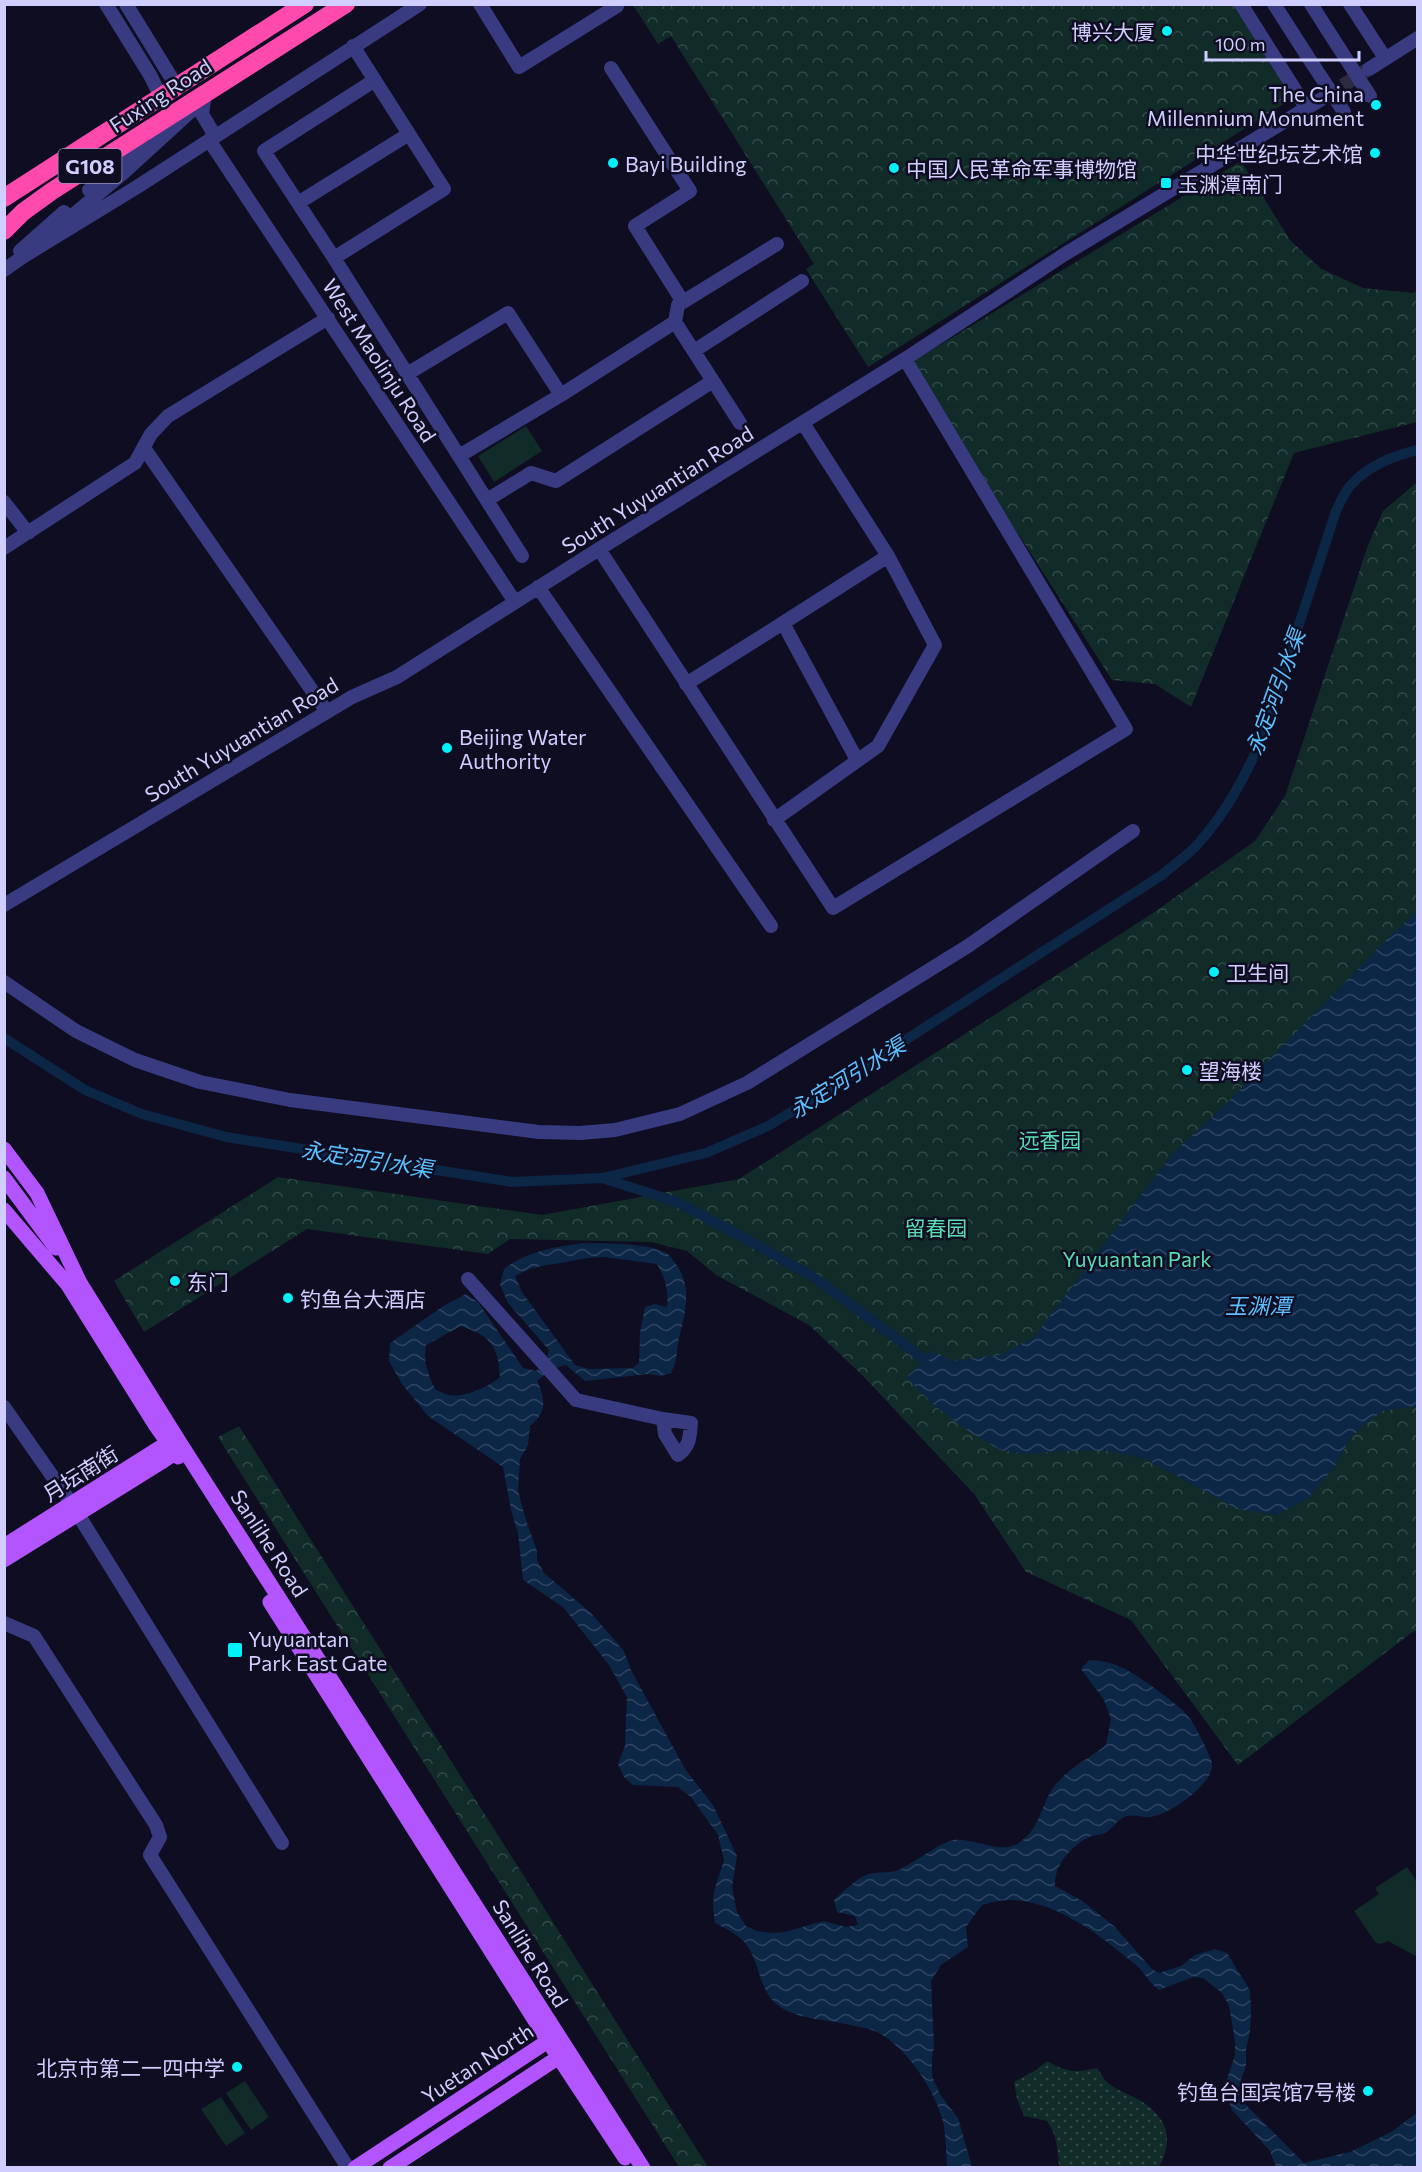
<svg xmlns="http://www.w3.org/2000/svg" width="1422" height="2172" font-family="Commissioner,'Noto Sans SC',sans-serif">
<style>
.grass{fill:url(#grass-dots)}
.forest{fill:url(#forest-crowns)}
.pitch{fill:#102b28}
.water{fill:url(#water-waves);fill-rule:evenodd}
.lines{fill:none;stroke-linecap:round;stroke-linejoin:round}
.canal{stroke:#0c2646;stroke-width:10}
.minor-tunnel{stroke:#2c2a42;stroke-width:14;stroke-dasharray:14 7;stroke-linecap:butt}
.minor{stroke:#383b80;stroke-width:14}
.major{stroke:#b355fe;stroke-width:15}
.highway{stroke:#fe49ad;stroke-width:18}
.minor-bridge{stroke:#383b80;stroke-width:14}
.poi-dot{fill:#01f1f8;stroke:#0f0d21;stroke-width:2}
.labels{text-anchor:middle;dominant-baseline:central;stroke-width:5;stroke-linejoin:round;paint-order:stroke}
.shield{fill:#0f0d21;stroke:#9694bc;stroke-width:1.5}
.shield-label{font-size:20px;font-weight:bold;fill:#d0ceff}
.poi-label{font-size:21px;fill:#d0ceff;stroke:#0f0d21;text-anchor:start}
.street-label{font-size:21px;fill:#d0ceff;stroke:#0f0d21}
.park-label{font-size:21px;fill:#5adeb4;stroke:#0f0d21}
.water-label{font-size:22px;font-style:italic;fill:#5cbffe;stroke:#0f0d21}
</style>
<defs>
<pattern id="grass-dots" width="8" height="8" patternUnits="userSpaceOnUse" patternTransform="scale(1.5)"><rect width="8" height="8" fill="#102b28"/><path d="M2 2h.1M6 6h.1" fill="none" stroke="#324948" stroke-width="1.8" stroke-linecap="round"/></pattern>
<pattern id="forest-crowns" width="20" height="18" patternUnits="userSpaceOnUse" patternTransform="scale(1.5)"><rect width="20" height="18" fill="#102b28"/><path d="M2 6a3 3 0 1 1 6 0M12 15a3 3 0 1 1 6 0" fill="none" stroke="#324948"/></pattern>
<pattern id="water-waves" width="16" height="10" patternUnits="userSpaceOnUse" patternTransform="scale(1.5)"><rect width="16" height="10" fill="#0c2646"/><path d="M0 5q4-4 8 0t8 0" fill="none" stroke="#2e4462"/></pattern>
</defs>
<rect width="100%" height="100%" fill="#0f0d21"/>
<path class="grass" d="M1047 2061C1069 2073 1073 2073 1097 2068 1100 2072 1102 2076 1105 2080 1114 2090 1130 2094 1141 2101 1168 2118 1174 2140 1159 2167H1059C1058 2149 1057 2136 1047 2121L1024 2116 1017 2099 1014 2082 1036 2070Z"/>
<path class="forest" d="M633 5H1234L1293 98 868 367 806 269 814 264 671 36 658 44Z
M1241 161 1290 240 1320 268 1363 288 1413 293 1417 291V422L1294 453 1191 707 1155 684 1112 680 909 364Z
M1417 482V1632L1414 1631 1238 1765 1131 1620 1026 1572 974 1494 861 1374 809 1325 716 1275 687 1251 651 1242 510 1239 488 1254 307 1229 144 1332 114 1281 278 1177 542 1215 739 1179 1150 915 1255 841 1285 796 1368 545 1383 511Z
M239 1426 708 2167H679L218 1437Z"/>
<path class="pitch" d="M526 426 542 451 494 482 478 456Z
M1407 1867 1417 1882V1957L1388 1941 1381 1944 1376 1943 1354 1911 1379 1894 1375 1888Z
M245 2081 269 2117 251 2130 226 2093Z
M221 2097 245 2133 226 2146 201 2109Z"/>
<path class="water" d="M1417 912V1406L1383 1411 1366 1423 1350 1438 1334 1468 1307 1499 1277 1515 1237 1509 1146 1459 1107 1451H1064L1026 1454 1000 1450 971 1433 936 1407 906 1377 915 1370 931 1351 953 1361 999 1355 1034 1337 1173 1153 1223 1107 1391 935Z
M584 1243C608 1244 644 1242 666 1253 671 1256 674 1262 678 1267 692 1289 685 1314 679 1338 676 1352 679 1357 671 1373L661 1376 647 1374 585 1381 566 1365C553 1368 547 1373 537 1381 546 1400 547 1412 530 1426L528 1445 520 1459 518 1490 525 1517 537 1551V1560L544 1573 590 1612 624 1651 631 1670 685 1769 713 1805 737 1856 732 1887 737 1912 746 1926 757 1931 772 1933 785 1932 823 1921 846 1927 858 1925 855 1916 837 1912 834 1900C842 1893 857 1878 866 1875 876 1871 888 1874 898 1870 913 1864 940 1842 954 1840 974 1838 999 1854 1017 1844 1042 1829 1039 1805 1056 1784 1070 1767 1089 1759 1106 1745L1111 1719 1104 1700 1081 1669 1089 1660C1095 1661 1101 1661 1107 1662 1129 1667 1163 1694 1180 1708 1191 1716 1199 1734 1205 1746 1207 1752 1213 1760 1212 1767 1210 1786 1170 1814 1151 1817 1144 1818 1136 1814 1128 1816 1119 1817 1114 1827 1107 1832 1102 1835 1095 1835 1089 1837 1071 1846 1054 1865 1055 1886L1081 1900 1114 1926 1152 1969 1159 1973 1181 1966 1195 1955 1215 1949 1227 1953 1238 1971 1250 1990 1251 2012 1250 2031 1246 2050V2066L1240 2083 1239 2098 1304 2163 1350 2152 1391 2132 1417 2113V2167H1276L1270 2151 1232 2110 1224 2088 1235 2055V2041L1229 2006 1222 1993 1203 1978 1193 1977 1159 1990C1149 1983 1146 1974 1137 1966 1102 1937 1057 1900 1009 1900 1000 1900 990 1903 982 1905L966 1927 968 1947 941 1965 931 1981 934 2046 932 2057V2076L941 2096 958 2118 972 2167H947C946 2154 946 2140 944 2126 938 2094 906 2046 877 2032 869 2028 858 2027 850 2025 826 2019 801 2020 780 2007 760 1994 760 1965 748 1947 742 1936 726 1929 715 1923L713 1907 714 1891 724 1860 718 1835 691 1797 678 1787 633 1785 624 1777 618 1764 625 1746 627 1697 609 1665 563 1607 523 1580 518 1533 511 1510 503 1467 428 1416 402 1384 389 1361 390 1343 445 1305 466 1294 478 1302 523 1368 536 1371 546 1361 549 1350 508 1303 500 1285 504 1269C528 1251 554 1247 584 1243ZM604 1257 657 1264C665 1277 669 1292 667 1307L655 1304 645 1307 640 1332 639 1363 633 1368 589 1369 575 1365 522 1292 515 1276C532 1266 543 1266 561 1263 576 1260 589 1257 604 1257ZM461 1326C491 1337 498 1345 500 1377 488 1387 465 1398 449 1395 444 1394 439 1391 435 1389 428 1374 423 1362 426 1345Z"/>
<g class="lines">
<path class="canal" d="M4 1038 85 1090 142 1114 226 1137 512 1182 602 1178 706 1153 768 1126 823 1093 1162 875C1173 865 1187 856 1197 845 1226 813 1245 777 1262 738L1336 511C1340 503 1344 493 1350 486 1366 467 1394 455 1418 450
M602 1178 677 1202 750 1241 818 1280 924 1359"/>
<path class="minor-tunnel" d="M1325 97 1367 70"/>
<path class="minor" d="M106 4 150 75 161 97
M126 4 177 87
M480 4 519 67 617 6 616 4
M1241 4 1307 109
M1274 4 1306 54
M1311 4 1332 37
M1350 4 1385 58
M353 46 444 189 334 258 522 556
M611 68 690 191 635 226 683 302
M1369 69 1418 38
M204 100 202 114 215 136
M209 140 515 602
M89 190 140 145
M298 203 409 134
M60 226 122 174 192 110
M20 251 64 212
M334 258 264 151 375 80
M4 270 24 256 137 187 420 4
M675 322 678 305 777 244
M694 351 802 281
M407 374 508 313 561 395
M144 448 327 712
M459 456 561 395 675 322 740 423
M487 500 531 473 556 481 713 381
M4 502 28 533
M4 548 135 463 151 434 168 416 328 318
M599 549 833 908 1126 729 905 359
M538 587 771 926
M686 684 783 623
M857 760 783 623 888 556
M774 820 878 746 935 645 888 556 803 423
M4 905 352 697 397 677 599 549 905 359 1065 254 1325 97
M4 982 76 1031 135 1060 200 1082 290 1100 539 1132 580 1133 615 1130 680 1114 747 1083 968 946 1133 831
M468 1279 576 1400 663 1419
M4 1407 71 1503 282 1843
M663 1419 691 1423C690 1436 690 1446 678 1455L665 1434Z
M4 1623 34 1636 156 1825 160 1837 150 1855 348 2168"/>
<path class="major" d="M4 1149 37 1193 80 1283 180 1443 643 2168
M4 1178 56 1248
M4 1210 68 1285 156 1426 178 1457
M4 1546 153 1452 168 1443H176
M4 1560 160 1463 175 1453 179 1445
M270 1602 548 2041 625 2158
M355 2168 548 2041 557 2040
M390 2168 559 2057"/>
<path class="highway" d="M4 198 305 4
M4 231 23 212 52 191 346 4"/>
<path class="minor-bridge" d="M1332 37 1370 96
M1306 54 1344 112"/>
</g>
<g class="poi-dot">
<circle cx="1167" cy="31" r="6"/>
<circle cx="1376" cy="105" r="6"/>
<circle cx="1375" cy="153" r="6"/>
<circle cx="613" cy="163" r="6"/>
<circle cx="894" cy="168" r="6"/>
<rect x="1160" y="177" width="12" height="12" rx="3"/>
<circle cx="447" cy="748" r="6"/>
<circle cx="1214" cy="972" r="6"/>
<circle cx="1187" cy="1070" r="6"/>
<circle cx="175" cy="1281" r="6"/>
<circle cx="288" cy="1298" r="6"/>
<rect x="227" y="1642" width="16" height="16" rx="3"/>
<circle cx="237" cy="2067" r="6"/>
<circle cx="1368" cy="2091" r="6"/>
</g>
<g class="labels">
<rect class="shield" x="58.5" y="149" width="63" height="34" rx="4.5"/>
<g class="shield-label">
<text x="90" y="166">G108</text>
</g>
<g class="poi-label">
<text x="1155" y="31" text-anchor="end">博兴大厦</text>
<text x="1364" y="93" text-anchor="end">The China<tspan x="1364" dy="24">Millennium Monument</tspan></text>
<text x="1363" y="153" text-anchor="end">中华世纪坛艺术馆</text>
<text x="625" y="163">Bayi Building</text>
<text x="906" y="168">中国人民革命军事博物馆</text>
<text x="1178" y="183">玉渊潭南门</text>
<text x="459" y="736">Beijing Water<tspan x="459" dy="24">Authority</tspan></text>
<text x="1226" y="972">卫生间</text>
<text x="1199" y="1070">望海楼</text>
<text x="187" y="1281">东门</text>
<text x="300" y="1298">钓鱼台大酒店</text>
<text x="248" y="1638">Yuyuantan<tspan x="248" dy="24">Park East Gate</tspan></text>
<text x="225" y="2067" text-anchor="end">北京市第二一四中学</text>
<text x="1356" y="2091" text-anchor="end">钓鱼台国宾馆7号楼</text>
</g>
<g class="street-label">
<text transform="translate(160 95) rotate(-33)">Fuxing Road</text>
<text transform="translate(380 360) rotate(57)">West Maolinju Road</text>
<text transform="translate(657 489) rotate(-32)">South Yuyuantian Road</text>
<text transform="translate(241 739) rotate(-31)">South Yuyuantian Road</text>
<text transform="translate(80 1473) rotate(-32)">月坛南街</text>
<text transform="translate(270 1543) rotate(57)">Sanlihe Road</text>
<text transform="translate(531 1953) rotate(58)">Sanlihe Road</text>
<text transform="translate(477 2063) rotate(-33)">Yuetan North</text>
</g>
<g class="park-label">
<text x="1050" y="1139">远香园</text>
<text x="936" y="1227">留春园</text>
<text x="1137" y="1258">Yuyuantan Park</text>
</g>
<g class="water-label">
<text transform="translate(1275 692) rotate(-70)">永定河引水渠</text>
<text transform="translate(847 1077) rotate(-32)">永定河引水渠</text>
<text transform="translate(367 1159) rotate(9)">永定河引水渠</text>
<text x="1258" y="1305">玉渊潭</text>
</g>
</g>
<rect width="1422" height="2172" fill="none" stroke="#d0ceff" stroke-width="12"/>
<path d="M1206 51v9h153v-9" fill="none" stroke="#d0ceff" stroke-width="3"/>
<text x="1215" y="51" font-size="18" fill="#d0ceff" stroke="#0f0d21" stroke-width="4.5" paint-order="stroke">100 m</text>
</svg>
